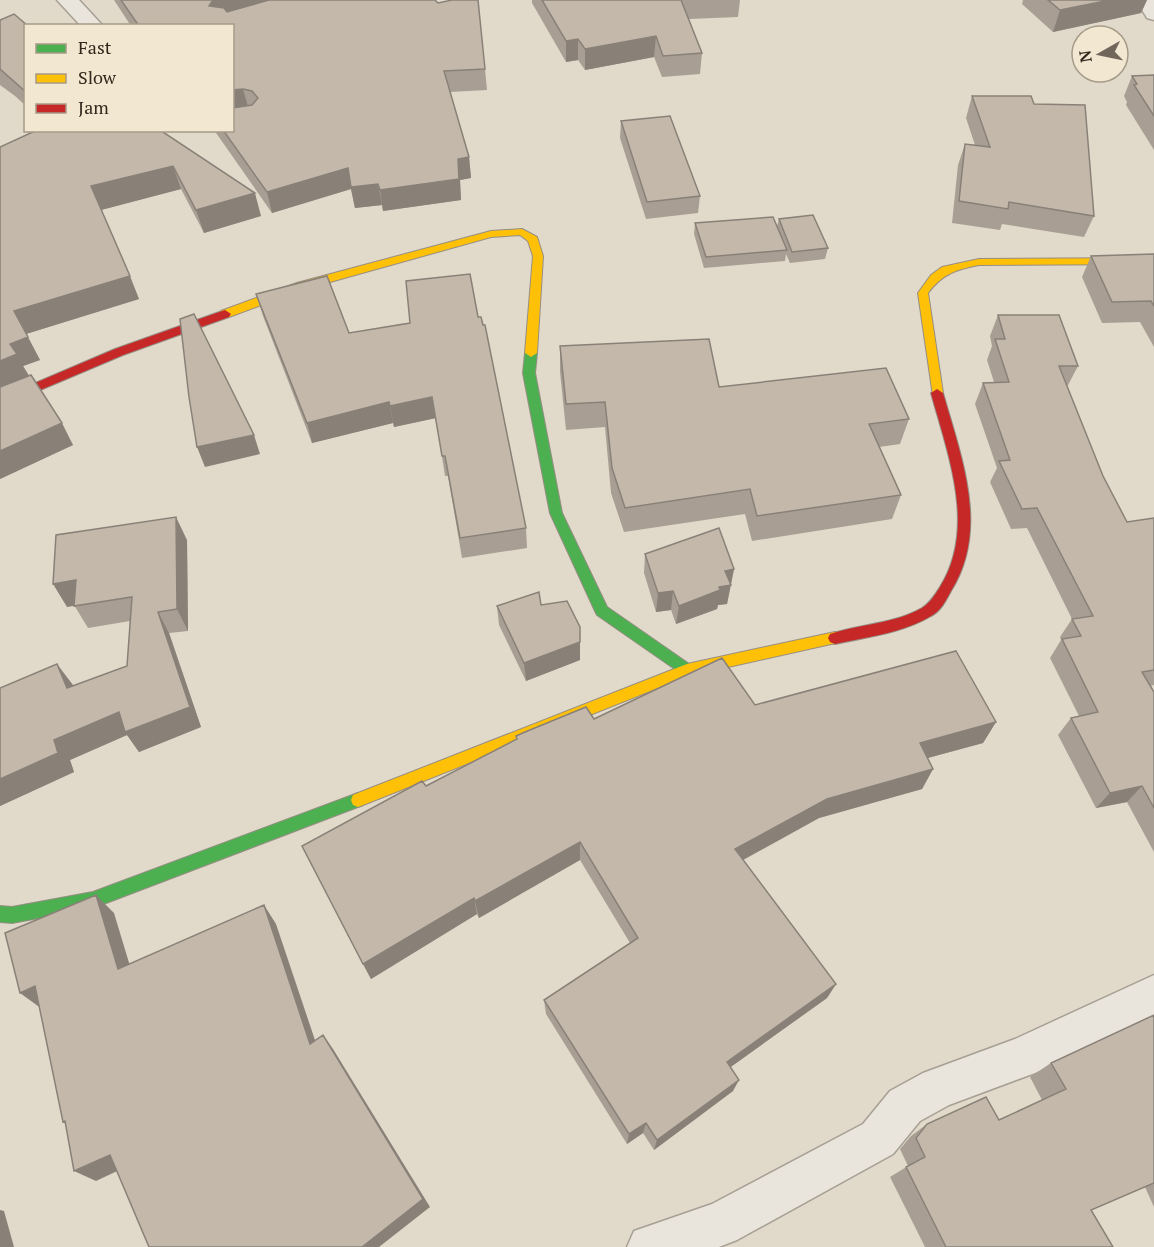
<svg xmlns="http://www.w3.org/2000/svg" width="1154" height="1247" font-family="'PT Serif',serif">
<style>
.lines{fill:none;stroke-linecap:round;stroke-linejoin:round}
.street-casing{stroke:#a69f94;stroke-width:3}
.fast-casing{stroke:#968e84;stroke-width:2}
.slow-casing{stroke:#968e84;stroke-width:2}
.jam-casing{stroke:#968e84;stroke-width:2}
.street{fill:#eae5dc;fill-rule:evenodd}
.fast{fill:#4caf50;fill-rule:evenodd}
.slow{fill:#ffc107;fill-rule:evenodd}
.jam{fill:#c62828;fill-rule:evenodd}
.wall{fill:#a99e93}
.shaded-wall{fill:#898178}
.building{fill:#c4b8ab;stroke:#898178;stroke-width:1.5}
</style>
<rect width="100%" height="100%" fill="#e1daca"/>
<g class="lines">
<defs>
<path id="street" d="M57 0H79L103 26H81Z
M1136 0H1154V20L1147 18Z
M1154 975V1017L1035 1073 949 1105 920 1121 893 1154 737 1240 719 1247H627L634 1231 712 1204 863 1124 890 1091 923 1073 1015 1039Z"/>
<path id="fast" d="M531 349 537 353 535 373 562 513 607 607 692 666 694 670 692 674 687 676 682 674 597 615 595 611 550 513 523 373 525 353Z
M358 793 363 795 365 800 363 805 93 908 12 923 0 922V906L12 907 93 892Z"/>
<path id="slow" d="M522 229 537 237 543 256 537 353 531 357 525 353 533 256 528 241 520 235 491 237 305 289 229 317H221L219 314 221 311 297 283 491 231Z
M1154 258V264L979 265C957 269 942 274 928 293L943 393 941 396H933L918 293 931 275 942 267 979 259Z
M835 632 840 634 842 638 840 642 688 676 358 807 353 805 351 800 353 795 687 664Z"/>
<path id="jam" d="M225 310 231 314 229 317 123 355 0 407V398L115 349Z
M937 389 943 393C961 457 990 529 951 591 946 600 941 611 931 616 903 633 867 637 835 644L830 642 828 638 830 634C860 624 894 624 922 608 930 603 935 595 940 587 977 528 948 455 931 393Z"/>
</defs>
<use href="#street" class="street-casing"/>
<use href="#fast" class="fast-casing"/>
<use href="#slow" class="slow-casing"/>
<use href="#jam" class="jam-casing"/>
<use href="#street" class="street"/>
<use href="#fast" class="fast"/>
<use href="#slow" class="slow"/>
<use href="#jam" class="jam"/>
</g>
<path class="wall" d="M114 0H435L485 69 487 90 450 92 469 157 471 178 460 180 461 200 383 211 382 205 355 208 351 189 272 213 214 130H232V26H131Z
M532 0H740L738 17 689 19 702 53 700 74 662 77 654 57 585 70 578 60 566 62 532 3Z
M1023 0H1147L1141 13 1053 32 1022 4Z
M0 20 26 26V106L15 96 0 85Z
M1154 75V150L1126 105 1127 102 1124 96 1132 76Z
M972 96 1034 104 1094 216 1084 237 1002 224 1000 230 952 223 958 165 965 144 975 145 966 118Z
M621 121 700 196 698 213 646 219 620 138Z
M160 130 261 216 204 233 181 189 101 210 139 299 26 334 40 360 23 366 73 445 0 479V147Z
M779 219 828 248 825 259 790 263 786 254 785 261 704 268 694 234 695 223 777 226Z
M1154 254V347L1140 322 1102 323 1082 277 1091 256Z
M256 294 349 333 478 317 526 528 527 548 462 558 448 476H445L436 418 394 427 393 423 312 443 263 316Z
M998 315 1078 366 1067 387 1103 476 1127 522 1154 518V685L1150 686 1154 692V852L1127 802 1096 808 1058 735 1071 718 1079 716 1050 658 1061 640 1060 637 1072 619 1027 528 1011 529 990 482 997 468 975 404 983 383 994 382 987 360 992 346 990 336Z
M560 346 719 387 909 419 900 444 879 447 901 495 892 519 752 541 745 514 624 532 611 493 605 427 566 430 560 372Z
M187 540 188 631 169 633 201 727 139 752 127 735 70 760 74 772 0 806V688L73 685V686L127 666 130 621 88 628 74 605 67 607Z
M645 554 734 569 727 604 718 605 717 609 676 624 671 610 656 612 644 573Z
M541 605 580 660 526 681 499 625 497 606Z
M755 705 996 722 983 743 928 758 933 769 922 789 819 818 743 860 836 984 827 998 730 1067 733 1091 654 1150 643 1133 627 1144 546 1014 544 1000 630 943 580 860 479 918 477 914 371 979 302 846 426 786 516 740V736L594 719Z
M1154 1015V1207L1145 1187 1091 1210 1113 1247H925L890 1177 908 1166 900 1149 911 1136 927 1124 999 1120 1042 1100 1030 1077 1051 1063Z"/>
<path class="shaded-wall" d="M213 0H284L219 20 209 6Z
M1110 0H1147L1141 13 1053 32 1060 10Z
M656 36 654 57 585 70V49Z
M578 39V60L566 62V41Z
M243 89 249 110 232 112V90Z
M469 157 471 178 460 180 461 200 383 211 380 190 458 159Z
M173 166 181 189 101 210 91 186Z
M348 168 378 184 382 205 355 208 351 189 272 213 267 192Z
M255 193 261 216 204 233 196 210Z
M130 276 139 299 26 334 14 311Z
M28 337 40 360 23 366 29 376 0 390V361L10 344Z
M432 397 436 418 394 427 390 406Z
M389 402 393 423 312 443 307 423Z
M62 423 73 445 0 479V451Z
M254 435 260 454 205 467 197 447Z
M176 517 187 540 188 631 177 609Z
M734 569 727 604 718 605 717 609 676 624 679 606 725 571Z
M76 580 90 603 67 607 53 584Z
M673 591 671 610 656 612 658 593Z
M158 612 169 633 201 727 139 752 127 735 70 760 74 772 0 806V779L54 740 119 712Z
M580 642V660L526 681 524 663Z
M57 664 73 685 82 709 67 688Z
M996 722 983 743 909 763 920 743Z
M933 769 922 789 819 818 730 867 735 849 827 799Z
M1142 786 1127 802 1096 808 1110 793Z
M580 842V860L479 918 475 901Z
M96 895 114 913 136 986 118 969Z
M474 898 477 914 371 979 363 964Z
M264 905 276 924 321 1058 310 1044Z
M836 984 827 998 721 1074 727 1062Z
M35 986 42 1009 20 993Z
M323 1035 333 1049 430 1207 379 1247H362Z
M739 1080 733 1091 654 1150 657 1140Z
M646 1123 643 1133 627 1144 629 1134Z
M110 1155 130 1165 96 1181 74 1171Z
M0 1210 4 1211 14 1247H0Z"/>
<path class="building" d="M121 0H213L209 6 224 8 227 12 269 0H435L438 3 452 0H478L485 69 444 71 469 157 458 159 459 179 380 190 378 184 351 187 348 168 267 192 223 130H232V108L252 105 258 98 252 91 243 89 232 90V26H139Z
M542 0H681L702 53 663 56 656 36 585 49 578 39 566 41Z
M1048 0H1110L1060 10Z
M14 14 28 26H26V92L0 69V20Z
M1154 75V116L1134 85 1137 84 1132 76Z
M972 96H1031L1034 104 1085 105 1094 216 1009 202 1008 209 959 201 965 144 990 147Z
M670 116 700 196 647 202 621 121Z
M37 130H160L255 193 196 210 173 166 91 186 130 276 14 311 28 337 10 344 17 354 0 361V147Z
M813 215 828 248 792 252 779 219Z
M773 217 787 250 706 257 695 223Z
M1154 254V306L1151 301 1112 302 1091 256Z
M470 274 478 317H481L483 325H485L526 528 460 538 445 456H442L432 397 390 406 389 402 307 423 256 294 327 276 349 333 410 323 406 281Z
M194 314 254 435 197 447 189 397 180 319Z
M998 315H1059L1078 366H1059L1103 476 1127 522 1154 518V670L1142 672 1154 692V808L1142 786 1110 793 1071 718 1098 712 1062 639 1081 636 1072 619 1093 616 1037 508 1022 509 999 461 1010 460 983 383 1009 382 995 339H1005Z
M709 339 719 387 886 368 909 419 869 424 901 495 757 516 750 489 625 508 612 468 605 402 566 404 560 346Z
M31 375 62 423 0 451V387Z
M176 517 177 609 158 612 190 707 125 732 119 712 54 740 58 753 0 779V688L57 664 67 688 127 666 132 597 74 606 76 580 53 584 56 535Z
M719 528 734 569 725 571 731 585 719 587 720 590 679 606 673 591 658 593 645 554Z
M539 592 541 605 567 601 580 627V642L524 663 497 606Z
M956 651 996 722 920 743 933 769 827 799 735 849 836 984 727 1062 739 1080 657 1140 646 1123 629 1134 544 1000 638 938 580 842 475 901 474 898 363 964 302 846 422 781 426 786 517 739 516 736 525 732 586 707 594 719 722 658 755 705Z
M96 895 118 969 264 905 310 1044 323 1035 423 1199 362 1247H149L110 1155 74 1171 65 1121 63 1122 35 986 20 993 5 933Z
M1154 1015V1183L1091 1210 1113 1247H946L906 1167 925 1157 916 1138 927 1124 986 1097 999 1120 1066 1089 1051 1063Z"/>
<rect x="24" y="24" width="210" height="108" fill="#f2e7d0" stroke="#a69a88" stroke-width="1.5"/>
<rect x="36" y="44" width="30" height="9" fill="#4caf50" stroke="#a69a88" stroke-width="1.5"/>
<text x="78" y="54" font-size="18" fill="#33271d">Fast</text>
<rect x="36" y="74" width="30" height="9" fill="#ffc107" stroke="#a69a88" stroke-width="1.5"/>
<text x="78" y="84" font-size="18" fill="#33271d">Slow</text>
<rect x="36" y="104" width="30" height="9" fill="#c62828" stroke="#a69a88" stroke-width="1.5"/>
<text x="78" y="114" font-size="18" fill="#33271d">Jam</text>
<g transform="translate(1100 54) rotate(261)"><circle r="28" fill="#f2e7d0" stroke="#a69a88" stroke-width="1.5"/>
<path d="M0-4.5L10 22L0 15L-10 22Z" fill="#70665a"/>
<text y="-9" font-size="16" font-weight="bold" text-anchor="middle" fill="#33271d">N</text>
</g>
</svg>
